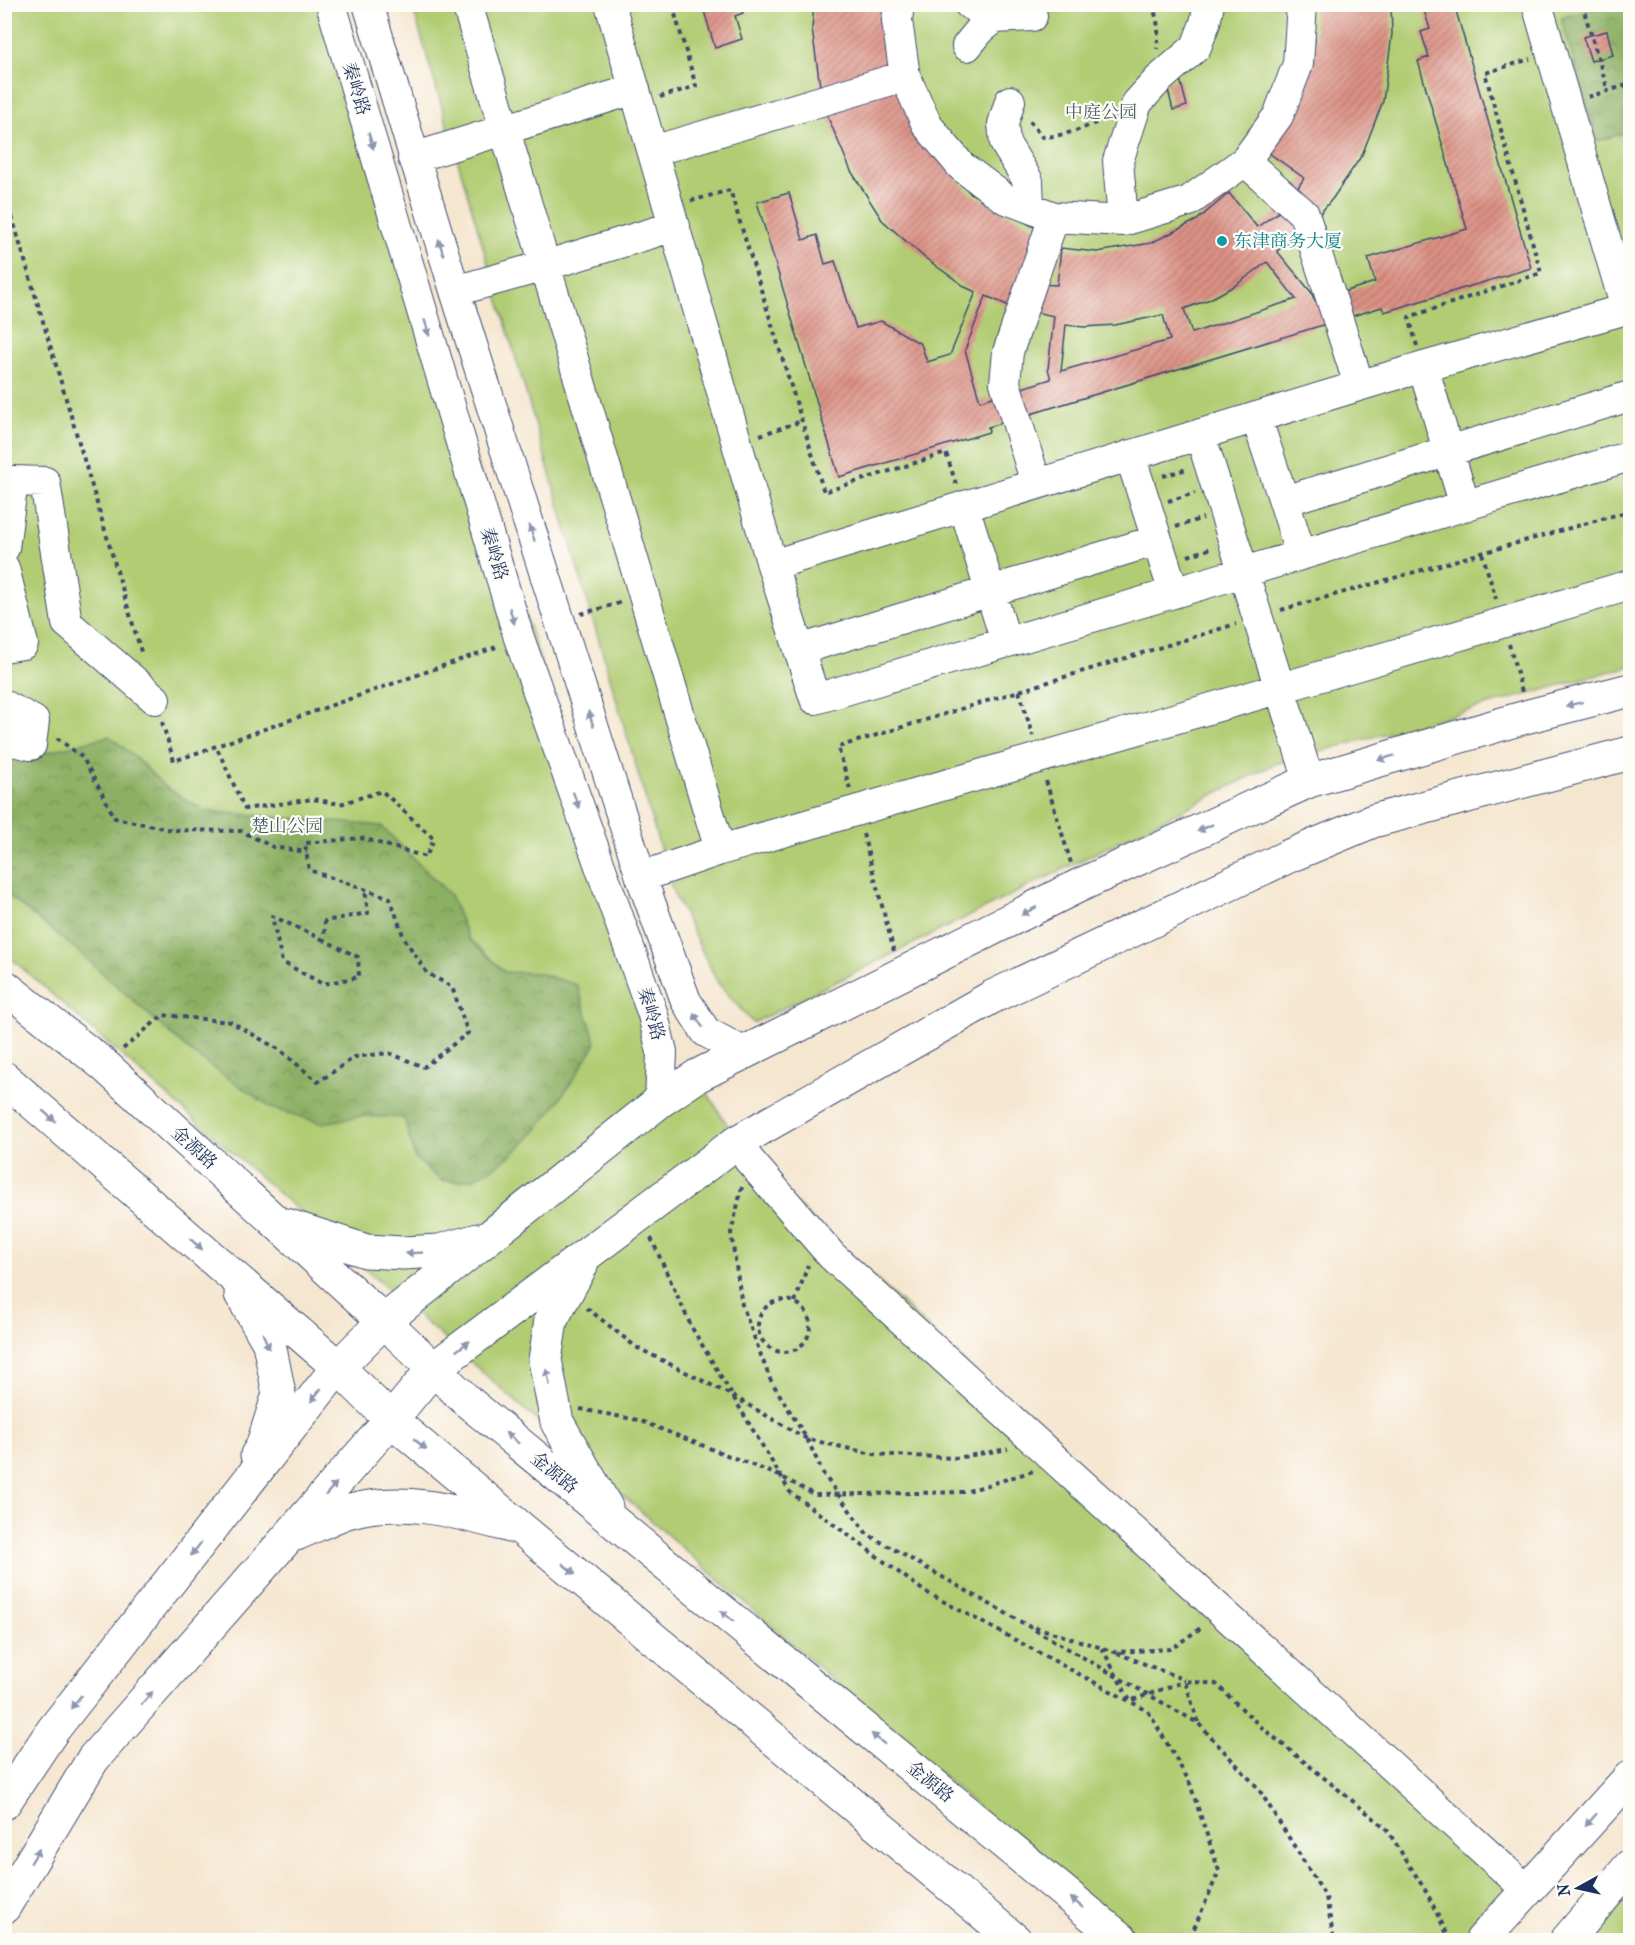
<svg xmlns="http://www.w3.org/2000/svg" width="1635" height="1945" font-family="'IM FELL French Canon','Noto Serif SC',serif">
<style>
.green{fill:#b1cc72;stroke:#667e68;stroke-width:1.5}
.forest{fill:url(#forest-crowns);stroke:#547061;stroke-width:1.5}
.building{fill:url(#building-hatch);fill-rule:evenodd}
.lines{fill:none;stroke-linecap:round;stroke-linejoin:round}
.minor-casing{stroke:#3c4a6f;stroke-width:32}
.major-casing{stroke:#3c4a6f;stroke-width:35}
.path{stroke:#3c4a6f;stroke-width:4;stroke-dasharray:4.5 4.5;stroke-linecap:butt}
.minor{stroke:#fff;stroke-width:30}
.major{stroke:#fff;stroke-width:33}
.oneway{fill:#8d97ae}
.culture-dot{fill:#0f9aa8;stroke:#fdfcf7;stroke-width:2}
.labels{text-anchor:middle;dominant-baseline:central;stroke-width:4.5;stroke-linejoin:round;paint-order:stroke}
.street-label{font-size:18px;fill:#1b2f5e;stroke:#fdfcf7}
.park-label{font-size:18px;fill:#485e64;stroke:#fdfcf7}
.culture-label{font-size:18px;fill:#0d838f;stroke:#fdfcf7;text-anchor:start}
</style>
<defs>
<pattern id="forest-crowns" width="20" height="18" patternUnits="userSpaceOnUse" patternTransform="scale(1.5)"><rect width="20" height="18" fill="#8cb064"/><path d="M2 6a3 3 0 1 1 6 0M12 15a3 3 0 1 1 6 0" fill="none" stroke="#729056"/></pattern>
<pattern id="building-hatch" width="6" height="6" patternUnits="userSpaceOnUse" patternTransform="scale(1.5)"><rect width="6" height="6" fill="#dc9184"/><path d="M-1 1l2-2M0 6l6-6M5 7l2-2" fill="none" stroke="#b2776f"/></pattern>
</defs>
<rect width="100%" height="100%" fill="#fdfcf7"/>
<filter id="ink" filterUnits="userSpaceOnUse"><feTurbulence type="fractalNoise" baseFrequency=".0167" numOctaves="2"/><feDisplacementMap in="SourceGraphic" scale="12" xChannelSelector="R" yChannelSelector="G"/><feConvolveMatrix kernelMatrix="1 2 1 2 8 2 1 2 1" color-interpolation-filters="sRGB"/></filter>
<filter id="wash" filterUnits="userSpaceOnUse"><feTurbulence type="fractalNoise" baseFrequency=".008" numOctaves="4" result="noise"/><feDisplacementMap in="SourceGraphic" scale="24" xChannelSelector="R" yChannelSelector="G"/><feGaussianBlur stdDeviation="1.35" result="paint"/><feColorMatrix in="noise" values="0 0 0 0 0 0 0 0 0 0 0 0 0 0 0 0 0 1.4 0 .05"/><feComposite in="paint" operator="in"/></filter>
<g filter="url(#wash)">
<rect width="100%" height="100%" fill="#f5e6cf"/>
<path class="green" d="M5 5H331L653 1015 660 1100 697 1076 749 1160 1527 1890 1482 1940H1129L5 953Z
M412 5H1630V666L1275 764 753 1023 718 983 673 892Z
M1630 1866V1940H1567Z"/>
<path class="forest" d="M1606 5H1630V131L1598 141 1561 18Z
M109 736 134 756 165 787 205 811 381 826 450 895 468 938 505 972 538 973 577 985 596 1043C564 1094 532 1152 474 1178 465 1182 451 1181 442 1181L415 1158 404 1118 364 1116 321 1123 272 1108 193 1054 78 951 5 893 4 757 24 758Z"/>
<g id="blocks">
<path class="building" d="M702 4H741L743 13 735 16 742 39 715 48Z
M814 4H890L929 149 970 193 1038 229V284L1057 285 1061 248 1097 252 1151 243 1197 220 1229 193 1257 227 1287 206 1304 178 1269 153 1298 103 1315 42 1314 4H1391L1392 34 1383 101 1362 155 1333 198 1308 228 1277 251 1311 292 1315 301 1375 282 1368 258 1467 229 1418 61 1429 57 1421 32 1430 29 1422 4H1454L1531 268 1384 312 1382 307 988 427 989 432 839 477 757 202 789 193 803 240 817 235 825 264 835 261 856 328 881 321 921 344 927 362 950 355 976 292 967 288 925 258 882 220 851 171 827 115 821 93 812 29ZM1267 262 1296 299 1192 333 1184 309 1210 299 1236 285ZM986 296 1012 307 1054 316 1048 369 1051 379 980 401 965 350ZM1163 315 1170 340 1061 371 1066 325 1084 327 1115 325Z
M1607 31 1613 55 1591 61 1583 37Z
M1180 79 1187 106 1173 110 1166 82Z"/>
</g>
</g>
<g filter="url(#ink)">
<use href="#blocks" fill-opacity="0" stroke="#3c4a6f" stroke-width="1.5"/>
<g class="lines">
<defs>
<path id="minor" d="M331 4 519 638 653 1015 662 1052 660 1101
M368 4 455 291 641 877 686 1001 706 1032 745 1053
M467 4 720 850
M610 4 772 565 1375 381 1626 309 1537 4
M899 4 897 21 905 76 927 125 961 166 1004 198 1054 217 1123 221 1189 201 1245 161 1278 116 1298 64 1302 4
M969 4 995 18 1032 16
M967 46 981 29 995 18
M1010 101 1003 124 1005 143 1028 181 1029 207
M653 151 905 76
M413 158 635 89
M1245 161 1304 214 1359 385
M1123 221 1118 161 1137 103 1158 80 1196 47 1205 23 1209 4
M455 291 544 266 675 226
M1423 367 1465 506
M1256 417 1284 501 1630 396
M1200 434 1309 781
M1130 455 1174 593
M1036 483 1005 383 1008 352 1054 217
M1284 501 1301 555
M964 506 1006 642
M4 548 13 481 45 482 67 623 155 699
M772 565 815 699 1244 572 1630 456
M4 568 23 644 4 647
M799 650 1157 540
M4 705 34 721 31 745 4 739
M641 877 720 850 1281 688 1630 585
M737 1142 749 1160 832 1256 1527 1890"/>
<path id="major" d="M4 986 104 1065 384 1321 467 1401 1122 1940
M4 1078 338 1367 391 1420 1015 1940
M286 1225 366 1251 403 1253 439 1251 478 1240
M581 1266 551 1320 545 1360 557 1422 606 1507
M241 1294 269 1343 279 1394 262 1447 257 1455
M296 1534C313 1527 330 1518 347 1512 401 1495 459 1512 510 1526
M4 1803 53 1730 338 1367 384 1321 660 1101 697 1076 1078 886 1309 781 1529 716 1630 690
M4 1907 93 1759 391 1420 433 1369 737 1142 992 997 1289 856 1373 821 1630 753
M1482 1940 1630 1777
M1567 1940 1630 1866"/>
</defs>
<use href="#minor" class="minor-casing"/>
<use href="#major" class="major-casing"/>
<path class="path" d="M1151 4C1159 20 1159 32 1157 49
M1582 4 1608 91
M660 97 696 86 672 4
M1588 97 1630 84
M1030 121 1042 137C1066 136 1085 128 1107 118
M4 190 142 655
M691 201 730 190 824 492 946 453 956 484
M1417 346 1409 317 1541 273 1485 73 1530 59
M760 435 802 421
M1163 476 1187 469
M1168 501 1195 493
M1176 527 1203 518
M1482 553 1496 599
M1188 556 1212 548
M1281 610 1630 511
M581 614 623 602
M1509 644 1522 692
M1019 691 1033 736
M162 722 174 761 499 646
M57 738 83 758 115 818 172 830 241 831 273 847 307 852
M1046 781 1071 863
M850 789 838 747 1236 624
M863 834 894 951
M324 940 272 916 282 962 323 984 359 977 358 957 324 940 325 921 368 913 365 889
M123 1049 163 1015 231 1022 280 1050 318 1082 355 1057 389 1053 424 1067 468 1033 452 987 427 973 404 938 390 898 309 870 305 843 362 838 426 857 434 839 382 791 340 804 313 799 245 809 216 746
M742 1187 731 1233 742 1305 770 1379 807 1439 824 1475 867 1534 1198 1723 1258 1788 1326 1897 1334 1940
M651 1238 692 1328 790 1492 924 1591 1148 1711 1189 1781 1219 1871 1189 1940
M758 1326a26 26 0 1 1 52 0a26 26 0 1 1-52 0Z
M795 1302 808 1265
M587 1308 636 1347 731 1395 807 1439 872 1454 956 1458 1008 1449
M580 1409 638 1420 780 1476 815 1495 965 1492 1033 1471
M1035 1627 1115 1652 1171 1649 1202 1627
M1102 1648 1130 1701 1185 1681
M1117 1653 1185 1680
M1198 1722 1185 1681 1216 1684 1260 1726 1386 1828 1427 1893 1450 1940"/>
<use href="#minor" class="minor"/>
<use href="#major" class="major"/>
</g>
<defs><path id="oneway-solid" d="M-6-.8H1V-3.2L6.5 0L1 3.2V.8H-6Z" transform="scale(1.5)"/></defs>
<g class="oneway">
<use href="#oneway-solid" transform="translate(371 141) rotate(73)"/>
<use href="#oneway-solid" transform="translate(441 247) rotate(-107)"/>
<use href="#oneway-solid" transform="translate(427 328) rotate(73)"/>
<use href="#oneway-solid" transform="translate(532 533) rotate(-108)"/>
<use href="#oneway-solid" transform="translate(512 616) rotate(73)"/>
<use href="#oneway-solid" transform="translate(1574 704) rotate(166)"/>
<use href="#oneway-solid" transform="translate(591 719) rotate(-108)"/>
<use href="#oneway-solid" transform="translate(1386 758) rotate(163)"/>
<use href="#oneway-solid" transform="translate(576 800) rotate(70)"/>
<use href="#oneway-solid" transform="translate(1205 828) rotate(155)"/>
<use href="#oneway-solid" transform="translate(1029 911) rotate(153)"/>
<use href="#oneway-solid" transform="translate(698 1020) rotate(-123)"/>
<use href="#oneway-solid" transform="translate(49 1116) rotate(41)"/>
<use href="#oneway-solid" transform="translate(196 1244) rotate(41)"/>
<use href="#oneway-solid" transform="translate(414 1253) rotate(177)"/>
<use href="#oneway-solid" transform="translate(266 1341) rotate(67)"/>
<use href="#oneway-solid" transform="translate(463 1346) rotate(-36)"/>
<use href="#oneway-solid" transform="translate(548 1377) rotate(-101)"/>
<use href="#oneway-solid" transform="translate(316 1395) rotate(128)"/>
<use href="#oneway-solid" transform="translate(512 1438) rotate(-141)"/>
<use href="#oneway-solid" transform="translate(420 1444) rotate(40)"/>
<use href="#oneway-solid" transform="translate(331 1489) rotate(-49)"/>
<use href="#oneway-solid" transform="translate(196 1549) rotate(128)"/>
<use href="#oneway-solid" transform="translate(569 1569) rotate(40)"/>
<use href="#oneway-solid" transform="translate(727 1616) rotate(-141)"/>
<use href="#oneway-solid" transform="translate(147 1698) rotate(-49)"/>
<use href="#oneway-solid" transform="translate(76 1702) rotate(128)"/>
<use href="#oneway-solid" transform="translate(878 1739) rotate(-141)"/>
<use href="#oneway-solid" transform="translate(1591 1820) rotate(132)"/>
<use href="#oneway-solid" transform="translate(35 1856) rotate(-59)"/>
<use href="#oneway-solid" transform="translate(1077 1903) rotate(-141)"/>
</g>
</g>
<circle class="culture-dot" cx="1222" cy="241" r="6"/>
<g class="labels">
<g class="street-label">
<text transform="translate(356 89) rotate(73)">秦岭路</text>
<text transform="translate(494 554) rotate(73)">秦岭路</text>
<text transform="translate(651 1014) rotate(74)">秦岭路</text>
<text transform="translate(194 1148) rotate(42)">金源路</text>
<text transform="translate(554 1473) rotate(39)">金源路</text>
<text transform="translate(930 1782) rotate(39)">金源路</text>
</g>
<g class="park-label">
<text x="1101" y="112">中庭公园</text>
<text x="287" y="826">楚山公园</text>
</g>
<g class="culture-label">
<text x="1234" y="241">东津商务大厦</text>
</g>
</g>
<rect width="1635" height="1945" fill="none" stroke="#fdfcf7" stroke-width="24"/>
<g transform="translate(1578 1888) rotate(262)" stroke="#fdfcf7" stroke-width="4.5" paint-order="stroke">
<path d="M0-4.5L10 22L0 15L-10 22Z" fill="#1b2f5e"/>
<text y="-9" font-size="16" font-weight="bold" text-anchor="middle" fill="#1b2f5e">N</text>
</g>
</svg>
